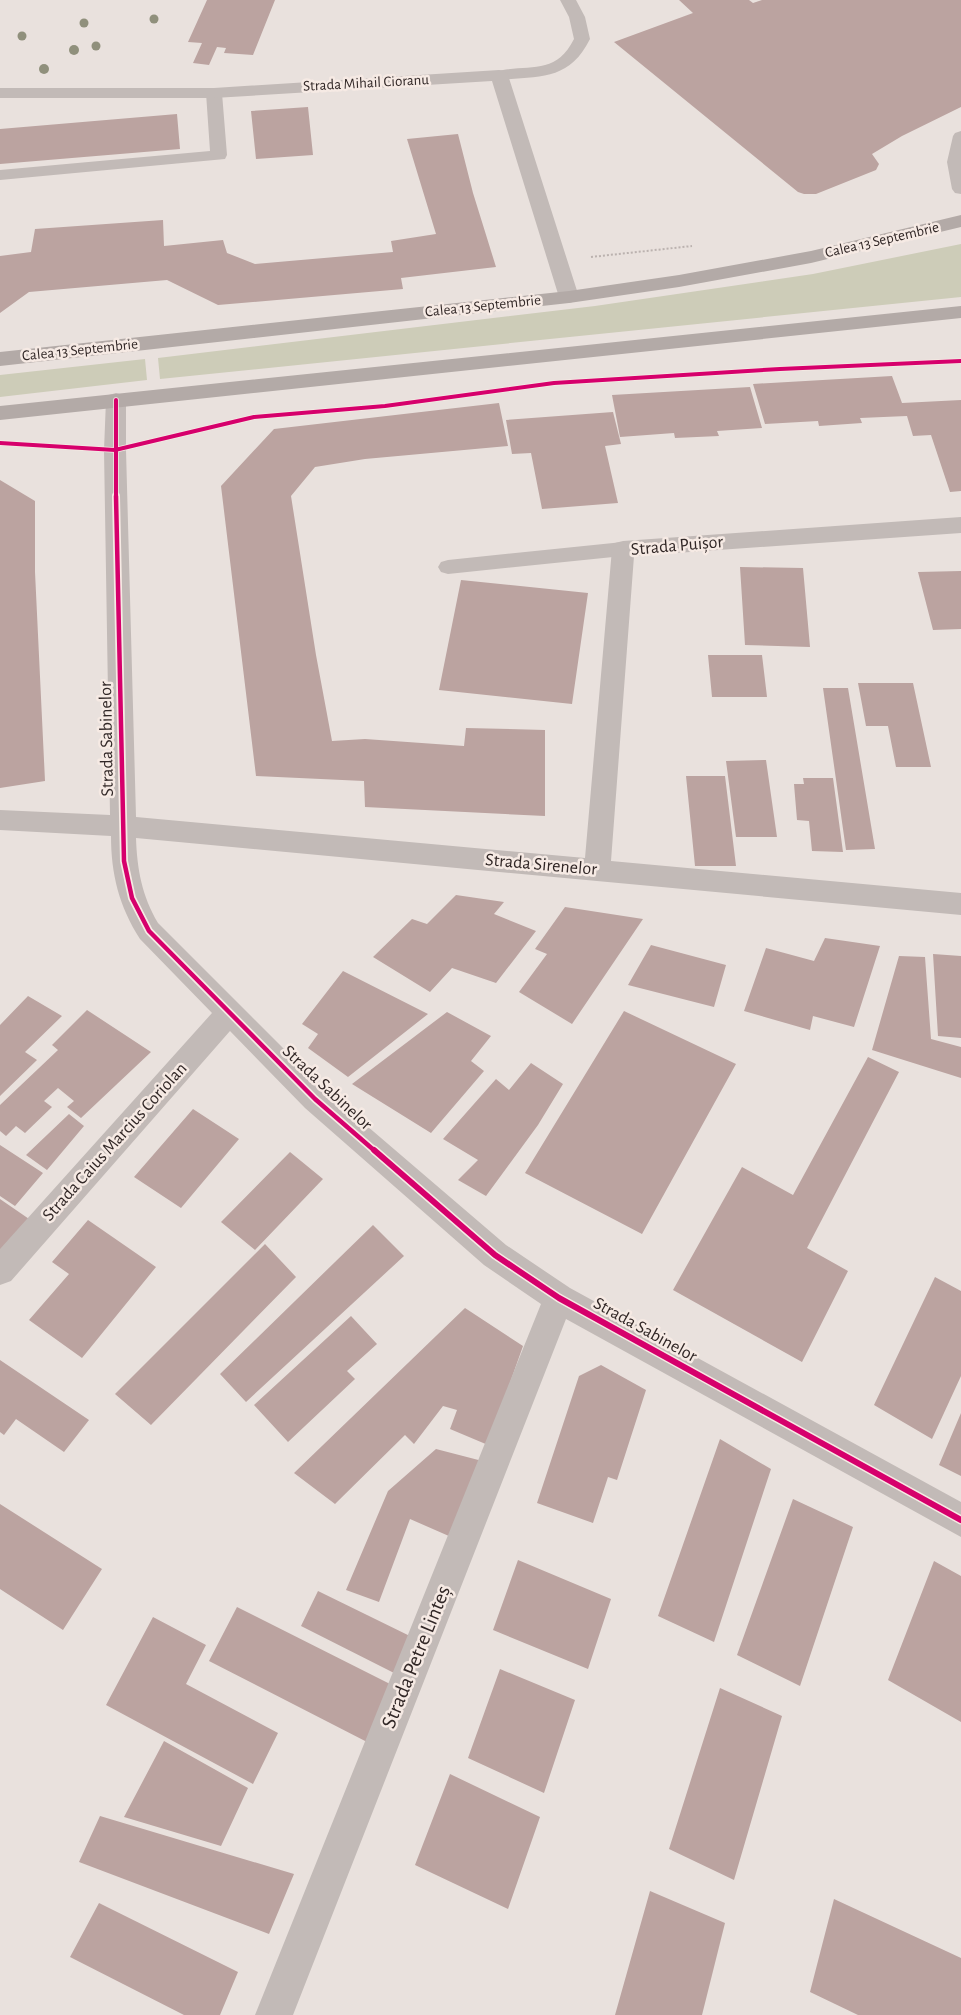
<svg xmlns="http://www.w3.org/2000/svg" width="961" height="2015" font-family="'Alegreya Sans',sans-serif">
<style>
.green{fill:#cdccb8}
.building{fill:#bba3a0}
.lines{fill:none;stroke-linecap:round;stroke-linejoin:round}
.path{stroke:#bbb2af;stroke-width:2;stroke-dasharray:2 2;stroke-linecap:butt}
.service{fill:#c2bab7;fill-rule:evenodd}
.minor{fill:#c2bab7;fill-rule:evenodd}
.secondary{fill:#b3aaa7;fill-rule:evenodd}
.cycleway-far2-casing{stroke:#f6eae4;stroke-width:5.5}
.cycleway-far1-casing{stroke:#f6eae4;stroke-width:8}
.cycleway-casing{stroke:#f6eae4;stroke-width:9}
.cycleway-far2{stroke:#d6006c;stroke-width:4}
.cycleway-far1{stroke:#d6006c;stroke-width:4.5}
.cycleway{stroke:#d6006c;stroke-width:6}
.tree{fill:#90907c}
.labels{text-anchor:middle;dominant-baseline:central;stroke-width:5;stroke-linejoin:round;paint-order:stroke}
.far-street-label{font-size:15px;fill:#312726;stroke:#f6eae4}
.street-label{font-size:18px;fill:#312726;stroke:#f6eae4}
.near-street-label{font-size:21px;fill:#312726;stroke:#f6eae4}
</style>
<rect width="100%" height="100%" fill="#e9e1dd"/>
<path class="green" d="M961 244V297L160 379 158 358 595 306 813 274Z
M145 359 147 380 0 397V375Z"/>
<path class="building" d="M207 0H275L253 55 224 53 226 48 217 47 209 65 193 63 202 43 188 42Z
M679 0H749L753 3 762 0H961V107L902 136 872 154 879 164 876 170 816 194H804L798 192 614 42 693 13Z
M308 107 313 155 256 159 251 111Z
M177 114 180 149 0 164V129Z
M458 134 473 193 496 267 401 278 403 289 218 305 167 280 29 292 0 313V256L31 252 35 229 163 220 164 246 223 240 227 253 255 264 393 252 391 241 436 234 407 139Z
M892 376 902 403 961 400V491L950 492 931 435 913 436 907 416 860 418 862 423 819 426 818 421 765 424 753 384Z
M750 387 762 428 717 431 719 436 675 438 674 433 620 437 612 395Z
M499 403 508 446 365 459 315 467 291 496 316 655 332 741 365 739 464 746 466 728 545 730V816L365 807 364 781 256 776 221 486 274 429Z
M613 412 621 444 605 446 618 503 542 509 531 453 512 454 506 420Z
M0 480 35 501V572L45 781 0 788Z
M740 567 803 568 810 647 745 645Z
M961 571V629L933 630 918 572Z
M461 580 588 593 572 704 439 690Z
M708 655H762L767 697H712Z
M858 683H913L931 767H896L888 726H866Z
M823 688H848L875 849 846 850Z
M766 760 777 837H736L726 761Z
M686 776H725L736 866H695Z
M803 778H833L843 852 812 851 809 821 797 820 794 784H804Z
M456 895 504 902 494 914 536 931 496 983 452 968 430 992 373 957 412 919 427 924Z
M565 907 643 919 572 1024 519 992 547 954 535 949Z
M825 938 880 946 854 1027 813 1016 810 1030 744 1011 766 948 814 961Z
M651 945 726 965 714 1007 628 985Z
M933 954 961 956V1038L938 1036Z
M899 956 925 957 931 1039 961 1047V1078L872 1050Z
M343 971 428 1014 348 1077 308 1048 318 1034 302 1024Z
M28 996 62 1016 25 1052 37 1060 0 1096V1025Z
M87 1010 151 1052 81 1118 67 1107 74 1101 58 1088 44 1101 52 1107 25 1133 16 1126 6 1136 0 1131V1105L58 1050 52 1045Z
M624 1011 736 1064 642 1234 525 1173Z
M447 1012 491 1036 471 1061 484 1071 431 1133 352 1084Z
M868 1057 899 1072 807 1248 848 1271 802 1362 673 1290 742 1167 793 1195Z
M531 1063 563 1084 538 1125 486 1196 458 1180 478 1160 443 1139 496 1079 509 1090Z
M193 1109 239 1139 181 1208 134 1177Z
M69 1114 84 1126 47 1170 26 1155Z
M0 1145 43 1173 15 1206 0 1196Z
M290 1152 323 1179 255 1250 221 1222Z
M0 1199 32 1221 0 1256Z
M88 1220 156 1267 82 1358 29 1320 69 1274 52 1262Z
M373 1225 404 1256 246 1402 220 1374Z
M265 1244 296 1277 151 1425 115 1394Z
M935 1277 961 1291V1376L932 1439 874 1405Z
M465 1308 523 1346 488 1445 450 1429 457 1410 443 1406 414 1444 405 1435 335 1504 294 1473Z
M351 1316 377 1344 347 1371 355 1379 288 1442 254 1405Z
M0 1360 89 1420 64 1452 16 1419 4 1435 0 1432Z
M601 1365 646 1390 617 1480 608 1477 593 1523 537 1503 579 1376Z
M961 1413V1476L939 1465Z
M720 1439 771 1469 714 1642 658 1616Z
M436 1449 490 1463 458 1540 410 1519 379 1602 346 1590 388 1491Z
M793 1499 853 1527 800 1686 737 1655Z
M0 1504 102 1569 63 1630 0 1589Z
M518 1560 611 1599 588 1669 493 1630Z
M934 1561 961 1576V1722L888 1680Z
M318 1591 416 1639 400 1676 301 1626Z
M237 1607 394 1686 369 1743 209 1661Z
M153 1617 206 1645 186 1684 278 1733 253 1784 106 1705Z
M500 1669 575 1700 544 1793 468 1758Z
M720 1688 782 1716 734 1880 669 1849Z
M164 1741 248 1788 221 1846 124 1817Z
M450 1774 540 1817 508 1909 415 1865Z
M100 1816 294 1874 269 1934 79 1862Z
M650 1891 725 1923 702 2015H615Z
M834 1899 961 1958V2015H858L810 1992Z
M99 1903 238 1972 220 2015H184L70 1957Z"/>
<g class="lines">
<path class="path" d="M591 257 692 246"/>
<path class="service" d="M560 0H576L585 17 590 39C569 81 540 76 499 80L493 78 491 75 493 72C527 63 555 77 574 39L569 17Z
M214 88 220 90 222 93 227 155 225 159 0 180V170L210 151 206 93 208 90Z
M961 131V194L955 193 952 189 947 162 953 136 955 133Z
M623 542 630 544 633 549 630 554 623 556 448 574 441 572 438 567 441 562 448 560Z"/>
<path class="minor" d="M499 70 505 71 508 75 579 297 576 301 569 303 562 301 559 297 492 81 214 98H0V88H214Z
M116 393 123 395 126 400V450L136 817 585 858 612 549 615 543 623 541 961 517V533L634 556 611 861 961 893V915L136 838C137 869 142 896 158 923L325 1090 506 1245 570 1288 961 1502V1537L566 1319 293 2015H255L541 1304 484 1265 305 1108 230 1031 11 1281 0 1285V1249L212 1013 140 939C119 906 111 874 111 836L0 830V810L110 815 104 450 106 400 109 395Z"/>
<path class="secondary" d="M961 215V227L811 263 679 287 569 303 0 366V352L569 291 679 275 811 251Z
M961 306V318L0 420V406Z"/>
<defs>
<path id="cycleway-far2" d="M116 400V497
M0 443 115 450 254 417 385 406 554 383 780 369 961 361"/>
<path id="cycleway-far1" d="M116 496 124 861 132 898 149 931 315 1099 376 1152"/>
<path id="cycleway" d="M374 1150 495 1255 559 1298 961 1520"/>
</defs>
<use href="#cycleway-far2" class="cycleway-far2-casing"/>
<use href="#cycleway-far1" class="cycleway-far1-casing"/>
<use href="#cycleway" class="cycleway-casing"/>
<use href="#cycleway-far2" class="cycleway-far2"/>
<use href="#cycleway-far1" class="cycleway-far1"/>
<use href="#cycleway" class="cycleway"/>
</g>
<g class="tree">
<circle cx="154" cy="19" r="4.5"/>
<circle cx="84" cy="23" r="4.5"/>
<circle cx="22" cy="36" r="4.5"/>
<circle cx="96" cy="46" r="4.5"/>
<circle cx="74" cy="50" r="5"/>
<circle cx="44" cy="69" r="5"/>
</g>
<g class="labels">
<g class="far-street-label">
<text transform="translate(366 83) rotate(-3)">Strada Mihail Cioranu</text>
<text transform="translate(882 240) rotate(-13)">Calea 13 Septembrie</text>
<text transform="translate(483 306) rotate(-6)">Calea 13 Septembrie</text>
<text transform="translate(80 350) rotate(-6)">Calea 13 Septembrie</text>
</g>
<g class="street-label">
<text transform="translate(677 546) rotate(-5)">Strada Puișor</text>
<text transform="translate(107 739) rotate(-91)">Strada Sabinelor</text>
<text transform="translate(541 865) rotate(5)">Strada Sirenelor</text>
<text transform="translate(327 1088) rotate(43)">Strada Sabinelor</text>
<text transform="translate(115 1142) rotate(-48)">Strada Caius Marcius Coriolan</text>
<text transform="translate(645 1330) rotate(29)">Strada Sabinelor</text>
</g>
<g class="near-street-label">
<text transform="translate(416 1657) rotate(-68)">Strada Petre Linteș</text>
</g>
</g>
</svg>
